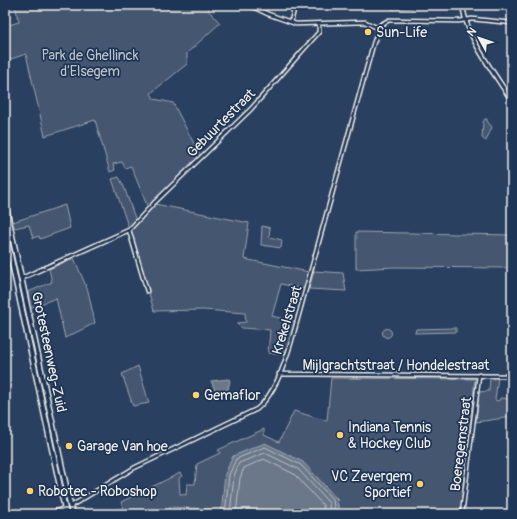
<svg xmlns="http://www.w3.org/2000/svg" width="517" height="519" font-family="Pangolin,sans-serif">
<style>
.green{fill:#445771;stroke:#9ca4ac}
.water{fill:#6a788a;stroke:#a1a8b0}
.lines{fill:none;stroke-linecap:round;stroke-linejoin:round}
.shore{stroke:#bdc1c2;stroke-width:1}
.street-casing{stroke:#f4f1e8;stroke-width:5.5}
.secondary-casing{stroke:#f4f1e8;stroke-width:6}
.highway-casing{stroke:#f4f1e8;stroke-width:7}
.street{stroke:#1d3557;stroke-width:2.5}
.secondary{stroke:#1d3557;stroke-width:3}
.highway{stroke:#1d3557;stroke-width:4}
.poi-dot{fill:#ffd166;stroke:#1d3557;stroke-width:1.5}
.labels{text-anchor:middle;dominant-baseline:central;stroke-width:3.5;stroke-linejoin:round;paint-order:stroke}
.poi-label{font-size:14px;fill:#f4f1e8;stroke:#1d3557;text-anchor:start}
.park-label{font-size:14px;fill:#bfc3c4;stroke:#1d3557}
.street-label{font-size:14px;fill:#f4f1e8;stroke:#1d3557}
</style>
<rect width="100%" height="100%" fill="#2a4060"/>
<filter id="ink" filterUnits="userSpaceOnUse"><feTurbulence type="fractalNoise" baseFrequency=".025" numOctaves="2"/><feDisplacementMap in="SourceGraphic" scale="8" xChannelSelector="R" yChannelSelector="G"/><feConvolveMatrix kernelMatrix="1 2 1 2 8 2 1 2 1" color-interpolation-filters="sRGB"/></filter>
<g filter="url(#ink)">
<path class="green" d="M15 5H213L208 10 220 23 187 53V64L151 93 154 99 173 103 201 157 148 208 131 166 125 168 122 162 113 164 115 170 110 172 95 120 45 136 26 54 5 61V26L19 22Z
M392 5H413V8L392 9Z
M485 119H487V121L492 127 486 141 482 138 483 122Z
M119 177 124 187 136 221 129 229 112 179Z
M155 204 249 223 244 259 309 272 304 289 281 284 272 316 296 322 285 355 268 353 270 330 242 328 237 323 246 322 245 313 203 310 154 311 131 230Z
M65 205 70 228 40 239 39 236 33 238 29 225 14 228 13 222Z
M262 226 270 228 269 237 282 240 281 248 261 245Z
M356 232 512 235V268L394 267 356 269Z
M74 258 88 291 95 323 65 338 56 298 30 308 28 292 52 282 49 269Z
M314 271 343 273 346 291 309 289Z
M456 328V332L415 333 416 329Z
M382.5 333a4.5 4.5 0 1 1 9 0a4.5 4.5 0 1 1-9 0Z
M138 366 149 403 133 406 122 374Z
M490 377H498L495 400 499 401 500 398 512 399V417L476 422 479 392 489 391Z
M331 378 475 379 460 514H339L337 499 223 504 221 514H213L211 509 169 507 171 514H94L123 508 121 502 180 473 182 476 179 478 180 494 186 495 187 484H195L197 464 220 453 218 450 264 429V435L279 442 294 411 327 421Z"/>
<path class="water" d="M228 379 230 380 228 390 216 393 211 381Z
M265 443 303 462 337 499 339 514H221L225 474 233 456Z"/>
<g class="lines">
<path class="shore" d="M225 514 229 475 236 459 265 447 301 465 333 500 335 514
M230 514 234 476 239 463 265 453 298 469 329 503 330 514
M236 514 240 478 244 468 264 459 294 474 323 505 324 514"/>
<defs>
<path id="street" d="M249 5 268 14 296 24 365 22 378 28
M291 22 295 5
M129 230 147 291
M22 278 129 230 154 203 251 109 319 32V24
M279 374 512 376
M5 502 7 514
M71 506 134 468 257 409C275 394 284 365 291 343L373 45 380 25 389 20 459 21 472 19 512 23
M462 514 479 375"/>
<path id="secondary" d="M463 5C464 34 496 76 512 101
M50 514 65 508"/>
<path id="highway" d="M5 203 72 514
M5 231 66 514"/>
</defs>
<use href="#street" class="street-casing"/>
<use href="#secondary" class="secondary-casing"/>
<use href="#highway" class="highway-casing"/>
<use href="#street" class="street"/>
<use href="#secondary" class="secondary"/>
<use href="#highway" class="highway"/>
</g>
</g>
<g class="poi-dot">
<circle cx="368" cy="32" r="4"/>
<circle cx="196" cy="395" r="4"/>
<circle cx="340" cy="435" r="4"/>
<circle cx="69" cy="446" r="4"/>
<circle cx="420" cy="484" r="4"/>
<circle cx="30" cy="491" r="4"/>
</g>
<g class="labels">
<g class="poi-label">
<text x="376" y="32">Sun-Life</text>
<text x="204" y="395">Gemaflor</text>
<text x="348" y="427">Indiana Tennis<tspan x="348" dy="16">&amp; Hockey Club</tspan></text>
<text x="77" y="446">Garage Van hoe</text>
<text x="412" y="476" text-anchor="end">VC Zevergem<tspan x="412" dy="16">Sportief</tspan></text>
<text x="38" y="491">Robotec - Roboshop</text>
</g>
<g class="park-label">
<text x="90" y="55">Park de Ghellinck<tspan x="90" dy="16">d'Elsegem</tspan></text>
</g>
<g class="street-label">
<text transform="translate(221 123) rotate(-45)">Gebuurtestraat</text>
<text transform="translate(287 320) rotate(-73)">Krekelstraat</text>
<text transform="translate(49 352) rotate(78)">Grotesteenweg-Zuid</text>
<text x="396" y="365">Mijlgrachtstraat / Hondelestraat</text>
<text transform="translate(461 444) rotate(-83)">Boeregemstraat</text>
</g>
</g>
<rect width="517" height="519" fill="none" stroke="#1d3557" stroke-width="20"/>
<rect x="10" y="10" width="497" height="499" fill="none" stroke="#f4f1e8" stroke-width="1.5" filter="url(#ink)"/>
<g transform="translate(479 38) rotate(310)" stroke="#1d3557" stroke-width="3" paint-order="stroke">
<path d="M0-3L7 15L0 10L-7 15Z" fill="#f4f1e8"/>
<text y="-6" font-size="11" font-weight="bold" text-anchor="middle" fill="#f4f1e8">N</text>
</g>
</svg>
